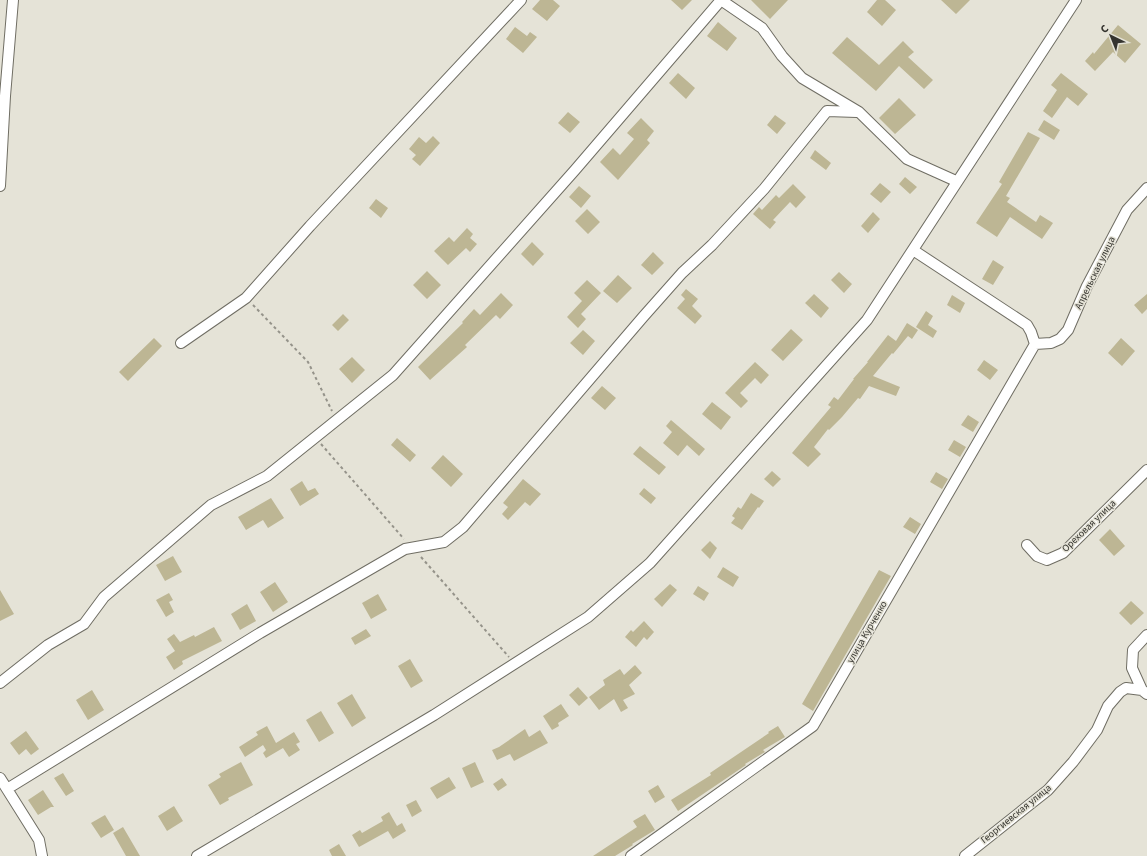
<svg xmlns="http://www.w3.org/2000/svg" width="1147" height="856" font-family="'Source Sans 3',sans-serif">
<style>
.building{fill:#bdb694}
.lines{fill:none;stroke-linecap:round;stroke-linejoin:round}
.minor-casing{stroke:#6f6d63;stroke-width:12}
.path{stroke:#95938a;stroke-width:2;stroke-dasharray:3 3;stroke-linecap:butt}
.minor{stroke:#fff;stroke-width:10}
.labels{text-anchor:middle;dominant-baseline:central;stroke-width:3;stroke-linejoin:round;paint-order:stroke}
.street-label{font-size:10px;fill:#35342f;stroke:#e5e3d7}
</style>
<rect width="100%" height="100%" fill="#e5e3d7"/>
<path class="building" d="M540 0H553L560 6 547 21 532 9Z
M671 0H692L682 10Z
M751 0H788L770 19Z
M877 0H885L896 10 882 26 867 12Z
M941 0H970L956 14Z
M718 22 737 38 727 51 707 36Z
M1118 25 1141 44 1125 63 1113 52 1095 71 1085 61 1093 52 1094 54Z
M515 27 527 36 530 32 537 37 523 53 506 39Z
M847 37 879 65 903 41 914 52 908 57 933 80 924 89 899 66 876 91 832 53Z
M678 73 695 88 686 99 669 83Z
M1061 73 1088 94 1078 106 1067 97 1052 118 1043 111 1057 90 1051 85Z
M899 98 916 115 895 134 879 118Z
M568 112 580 122 570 133 558 123Z
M775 115 786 123 777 134 767 125Z
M641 118 654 131 647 140 650 143 618 180 600 162 613 148 620 155 634 139 627 133Z
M1044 120 1060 130 1054 140 1038 130Z
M1028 132 1040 138 1006 196 1010 198 1007 202 1036 222 1040 215 1053 223 1042 239 1010 217 997 237 976 223 1002 184 999 182Z
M433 136 440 143 420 166 412 159 416 155 409 149 419 137 426 143Z
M815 150 831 163 826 170 810 158Z
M905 177 917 187 910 194 899 184Z
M880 183 891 192 881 203 870 194Z
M793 184 806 197 796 208 790 202 773 220 776 222 770 229 753 214 759 207 762 210 776 195 779 198Z
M579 186 591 196 581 208 569 197Z
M376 199 388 208 381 218 369 208Z
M587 209 600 222 588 234 575 221Z
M873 212 880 219 868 233 861 226Z
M467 228 473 234 470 238 477 244 470 252 466 248 448 265 434 251 449 237 454 242Z
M532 242 544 254 533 266 521 254Z
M653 252 664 263 652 275 641 265Z
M993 260 1004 267 993 285 982 279Z
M427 271 441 285 427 299 413 285Z
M839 272 852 284 844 293 831 280Z
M618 275 632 288 617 303 603 291Z
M587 280 601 293 581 314 586 319 578 328 567 317 582 301 574 293Z
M686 289 698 299 692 306 702 316 695 324 677 308 685 299 681 295Z
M501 293 513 305 500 319 496 315 465 345 467 347 430 380 418 367 463 323 462 322 474 309 480 315Z
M814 294 829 308 821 318 805 303Z
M1147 294V309L1142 314 1134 305Z
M952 295 965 303 960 313 947 305Z
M926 311 933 316 928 325 937 331 933 338 916 327Z
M343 314 349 320 338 331 332 325Z
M907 323 918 330 912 339 908 336 893 354 892 353 873 376 900 387 896 396 869 386 860 399 858 398 842 417 829 430 828 429 814 447 821 454 808 467 792 453 831 407 828 405 834 397 838 400 854 379H853L868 362H867L888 335 896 341Z
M791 329 803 340 783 361 771 350Z
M583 330 595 341 583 355 570 343Z
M154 338 162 346 128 381 119 372Z
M1121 338 1135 351 1122 366 1108 353Z
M352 357 365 370 352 383 339 369Z
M984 360 998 370 990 380 977 370Z
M755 362 769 375 761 384 755 378 740 393 748 401 741 408 725 393Z
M602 386 616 398 605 410 591 398Z
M712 402 731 417 721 430 702 414Z
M968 415 979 422 973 432 961 425Z
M671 420 705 449 699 456 687 445 678 456 663 443 672 432 666 426Z
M397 438 416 455 410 462 391 445Z
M954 440 966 447 960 457 948 450Z
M640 446 666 467 659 475 633 454Z
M443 455 463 474 451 487 431 468Z
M772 471 781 479 773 487 764 479Z
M936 472 948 479 942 489 930 482Z
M523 479 541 494 530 506 525 502 508 520 502 514 508 507 503 503Z
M302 481 308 491 315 488 319 494 300 506 290 489Z
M644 488 656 498 651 504 639 494Z
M751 493 764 501 759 508 758 507 742 530 731 523 735 518 732 516 738 507 741 509Z
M271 498 284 518 268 528 263 520 246 530 238 517Z
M910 517 921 524 915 534 903 527Z
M1110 529 1125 546 1114 556 1099 540Z
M710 541 717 548 710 559 701 550Z
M173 556 182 572 165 581 156 565Z
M723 567 739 577 733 587 717 577Z
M879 570 891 576 813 711 802 704Z
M275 582 288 602 273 612 260 592Z
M670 584 677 590 662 607 654 599Z
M698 586 709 593 704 601 693 594Z
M0 590 14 614 0 621Z
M169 593 173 600 169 602 174 612 166 617 156 600Z
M378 594 387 610 371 619 362 603Z
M1131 601 1144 613 1131 625 1119 613Z
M247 604 256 621 240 630 231 614Z
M644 621 654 632 647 640 644 637 636 647 625 637 631 630 633 632Z
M214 627 222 641 182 661 183 664 174 670 166 657 175 651 167 639 174 634 180 642 194 635 195 637Z
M366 629 371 636 355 645 351 638Z
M410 659 423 681 411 688 398 666Z
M635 665 642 673 629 685 635 694 623 700 628 708 621 712 614 699 599 710 589 697 605 685 603 680 620 669 624 675Z
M578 687 588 698 579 706 569 695Z
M92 690 104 710 88 720 76 700Z
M352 694 366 718 352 727 337 703Z
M561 704 569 716 558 723 559 726 552 730 543 716Z
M321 711 334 733 319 742 306 720Z
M267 726 276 743 294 732 300 742 296 744 300 750 289 757 283 748 266 758 263 753 266 750 263 745 245 757 239 747 258 735 256 732Z
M778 726 785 737 763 750 765 752 745 764 746 765 678 811 671 800 711 775 710 773 769 733 768 732Z
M525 729 529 737 540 730 548 743 514 761 510 754 497 760 492 750 499 747Z
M26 731 39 749 31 755 26 749 19 755 10 743Z
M241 762 253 785 228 798 229 800 220 805 208 785 221 777 219 774Z
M475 762 484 782 471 788 462 768Z
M63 773 74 791 66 796 54 778Z
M449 777 456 788 437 799 430 788Z
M502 778 507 785 498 791 493 784Z
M658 785 665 797 655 803 648 791Z
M43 790 54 807H51L38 815 28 800Z
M416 800 422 811 412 817 406 805Z
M174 806 183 821 167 831 158 816Z
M389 812 397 826 402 823 406 831 393 839 388 831 359 847 352 835 360 830 362 833 383 821 381 817Z
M645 814 655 830 632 844 633 845 615 856H593L637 827 633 821Z
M105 815 114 830 101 838 91 823Z
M123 827 140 856H126L113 833Z
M339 844 346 856H332L329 850Z"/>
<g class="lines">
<defs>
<path id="minor" d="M0 186 5 96 13 0
M913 250 1027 325 1031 332 1035 344
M181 343 246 298 310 226 521 0
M1035 344 1051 343 1060 339 1068 330 1087 286 1127 210 1147 188
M1027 545 1037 556 1047 560 1063 553 1147 470
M0 683 48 645 84 624 104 597 211 505 267 476 393 375 575 170 721 0 762 28 782 56 802 78 859 112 907 159 956 181
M1142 690 1132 668 1133 650 1147 635
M0 778 39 840 42 856
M7 789 260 633 405 549 444 542 463 527 643 317 682 273 712 245 764 189 827 111 857 112
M197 856 434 715 588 617 650 563 867 320 1076 0
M631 856 813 726 1035 344
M965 856 1048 790 1073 762 1097 730 1108 706 1120 692 1126 688 1142 690 1147 694"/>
</defs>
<use href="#minor" class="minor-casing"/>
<path class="path" d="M253 305 308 362 332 411
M321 444 404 539
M421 557 509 657"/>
<use href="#minor" class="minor"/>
</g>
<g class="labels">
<g class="street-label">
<text transform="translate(1095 273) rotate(-64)">Апрельская улица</text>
<text transform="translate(1089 526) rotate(-44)">Ореховая улица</text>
<text transform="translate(867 632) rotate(-60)">улица Курченко</text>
<text transform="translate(1016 814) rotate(-39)">Георгиевская улица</text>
</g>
</g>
<g transform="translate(1111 36) rotate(317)" stroke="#e5e3d7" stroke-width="3" paint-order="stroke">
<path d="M0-3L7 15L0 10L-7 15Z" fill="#35342f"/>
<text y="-6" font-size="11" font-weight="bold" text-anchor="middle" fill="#35342f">С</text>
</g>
</svg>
